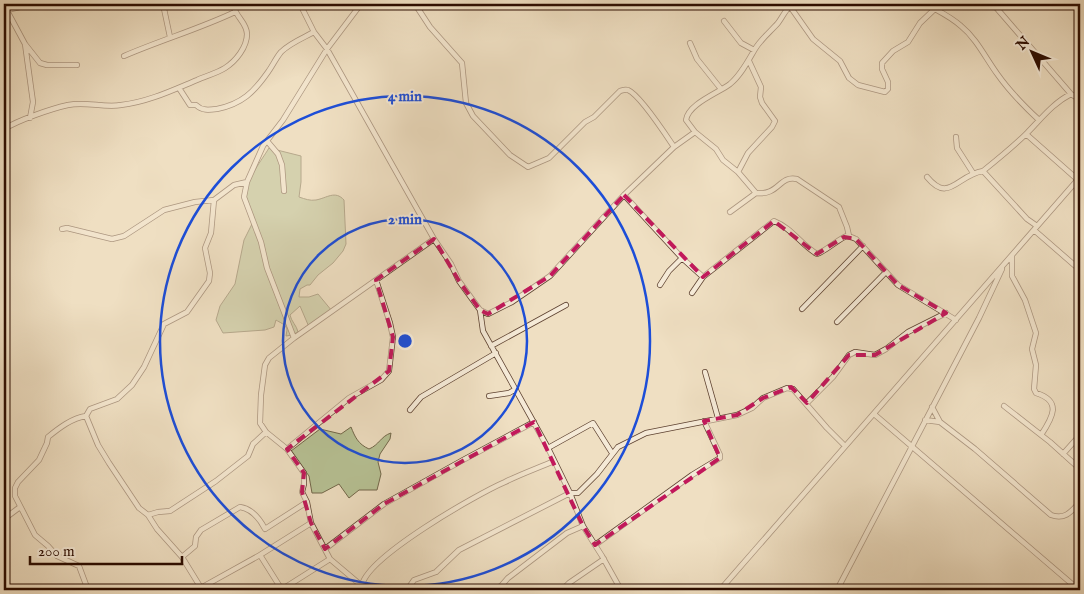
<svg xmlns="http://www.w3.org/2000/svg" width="1084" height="594" font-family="'IM FELL English',serif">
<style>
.green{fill:#b7c295;stroke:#72674a}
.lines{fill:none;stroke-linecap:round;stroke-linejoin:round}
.street-casing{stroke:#5d4130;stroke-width:6}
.street{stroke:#f5ead7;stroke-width:4.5}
.marked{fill:none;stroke:#c2185b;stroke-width:4;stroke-dasharray:10 6;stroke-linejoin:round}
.ring{fill:none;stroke:#1d4ed8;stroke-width:2.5}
.centre{fill:#1d4ed8;stroke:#f5ead7;stroke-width:2.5}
.ring-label{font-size:15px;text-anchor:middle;font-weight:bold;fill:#1d4ed8;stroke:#f5ead7;stroke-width:4;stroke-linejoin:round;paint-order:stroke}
</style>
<rect width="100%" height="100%" fill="#efdfc2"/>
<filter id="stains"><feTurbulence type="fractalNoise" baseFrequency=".004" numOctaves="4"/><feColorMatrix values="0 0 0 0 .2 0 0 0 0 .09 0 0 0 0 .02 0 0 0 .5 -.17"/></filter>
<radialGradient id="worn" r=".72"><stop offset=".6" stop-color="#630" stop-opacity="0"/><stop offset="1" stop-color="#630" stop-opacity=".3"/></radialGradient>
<path class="green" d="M269 148 301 156V182L299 197C305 199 310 201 316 200 327 198 335 190 344 200L346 244 343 251 333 263 318 275 310 285H307L300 289 299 297H309L318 294 332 311 309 327 300 306 290 315C291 321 297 326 298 332L292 335 286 336C286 334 287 332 287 330 287 325 279 322 276 320L274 327 265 330 223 333 216 320 220 306 235 284 244 240 254 220C252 214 249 208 247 202 242 184 260 163 269 148Z
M351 427C355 437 358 444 369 449 379 445 381 436 391 433L390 439 380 454 378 462 381 474 377 490H359L349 498 339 484 322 493H312L309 476 291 451 320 429 341 434Z"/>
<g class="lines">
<defs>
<path id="street" d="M163 4 170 37
M300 4 314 32 327 49 434 239 451 264 459 281 480 310 483 331 548 448 570 493 583 526 602 556 621 590
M415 4 430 27 462 63 466 103 473 116 510 155 528 167 549 158 585 122 594 117 620 91C623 90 625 89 628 90 640 95 666 135 674 147
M792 4C786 9 783 16 778 23 770 32 761 39 755 49 748 61 741 75 730 84 718 93 688 104 686 120L695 132 716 149 723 160 738 172 756 193C779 196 779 175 797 179L839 207 847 227 849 236
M926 4C938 11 950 16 961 26 977 39 986 59 998 75 1010 92 1024 106 1039 120
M993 4 1071 94
M4 5 25 44 33 102 30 118
M789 5 813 39 840 61 849 78 858 85 885 92 888 89V82L882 69V63L893 51 908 42 920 23 940 4
M7 10 24 6 27 4
M724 21 741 43 754 50
M690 43 697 59 721 89
M25 44 40 63 47 65H77
M124 56C161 40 199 29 235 12
M179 88 190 105H196C202 111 209 110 217 109 242 104 254 92 268 72 273 65 276 58 281 52 290 43 303 38 314 32
M4 129C19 120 50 109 68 105 85 101 104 108 121 105 148 102 173 90 197 80 206 76 217 73 225 68 236 61 247 47 247 34 247 23 236 17 234 7L238 4
M1026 134 1078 180
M956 137 957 148 973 173
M267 141 278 154 282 165 284 191
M738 172 748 153 772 127 775 121 762 103 760 97 761 87 749 61
M927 177C949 204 957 175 983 171
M624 195 682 258 703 277
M730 212 756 193
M1037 226 1027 219 983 171C998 159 1014 146 1027 133 1041 119 1053 103 1071 94L1080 100
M62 229 67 228 112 239 124 236 164 210 195 202 214 200 234 185 247 182
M1034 230 1080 270
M1012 256V276L1025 300 1036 333 1032 349 1036 365 1034 389 1036 393C1062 401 1053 417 1041 435
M660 285 669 271 682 258
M692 293 703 277 774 221C792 228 801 245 817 254 826 251 841 237 847 236 850 236 853 238 856 239L898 285 956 320
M802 309 863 246
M480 310 488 314 512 302 550 276 624 195 674 147 695 132
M837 322 886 272
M294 338 267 268 261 242 244 197 247 182 263 146 283 120 327 49 361 4
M491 346 566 305
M705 372 718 418
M489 396 509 393 516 389
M807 403 833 377 849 355 855 352 875 355 886 349 908 332 946 313
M1004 406 1050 442 1080 469
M932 407 940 422
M410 410 421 397 496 353
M874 414 1079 590
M86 416 98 445 109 463 139 508 148 515 157 529 182 557 201 588
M925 420 940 422 975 449 1051 515C1065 520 1071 512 1080 502
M548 448 593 423 612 453
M287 449 349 398 381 380 389 371 393 337 390 323 376 280
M1063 454 1080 435
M148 515 158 512 170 511 216 481 248 456 253 444 266 432
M4 519 20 507
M595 545 692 475 720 458V455L704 421
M325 549 384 504 463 460 534 422
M260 555 282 590
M182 557 195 546 196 537 201 530 240 507C252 509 260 519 265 529L307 502
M330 559 362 586C365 558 477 494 505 482 521 474 538 468 554 461
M88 590 79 566 57 556 48 546 35 535 15 496V488L18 482 39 460 47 443 48 437C59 428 72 418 86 416L90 409 117 399 132 385 144 367 164 324 187 312 209 281 210 273 205 248 211 233 214 200
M197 590 260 555 311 523
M281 590 330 559 311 523 307 502 302 492 304 484V473L287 449 266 432 260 423 261 395 265 365 269 358 294 338 434 239
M407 590 414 580 436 572 459 550 570 493H578L597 474 618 447 646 433 737 415 752 408 763 398 787 388 793 389 827 428 845 446
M489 590 501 586 508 578 567 533 583 526
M565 590 566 586 569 583 604 559
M720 590 1080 177
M837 590 979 318 1002 269
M859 590 860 588"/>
</defs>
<use href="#street" class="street-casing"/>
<use href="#street" class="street"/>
</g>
<path d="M0 0H1084V594H0ZM624 195 703 277 774 221 817 254 844 237 856 239 898 285 946 313 875 355H849L807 403 791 387 763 398 737 415 704 421 720 458 595 545 583 526 534 422 384 504 325 549 311 523 302 492 304 473 287 449 389 371 393 337 376 280 434 239 459 281 480 310 488 314 550 276Z" fill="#efdfc2" fill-opacity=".55" fill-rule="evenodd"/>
<path class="marked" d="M624 195 703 277 774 221 817 254 844 237 856 239 898 285 946 313 875 355H849L807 403 791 387 763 398 737 415 704 421 720 458 595 545 583 526 534 422 384 504 325 549 311 523 302 492 304 473 287 449 389 371 393 337 376 280 434 239 459 281 480 310 488 314 550 276Z"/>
<g class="ring">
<circle cx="405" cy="341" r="122"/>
<circle cx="405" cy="341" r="245"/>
</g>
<circle cx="405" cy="341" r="8" class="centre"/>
<g class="ring-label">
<text x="405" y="101">4 min</text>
<text x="405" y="224">2 min</text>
</g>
<rect width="1084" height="594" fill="none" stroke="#efdfc2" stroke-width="20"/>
<rect x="5" y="5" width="1074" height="584" fill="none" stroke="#2c0c00" stroke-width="2.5"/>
<rect x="10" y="10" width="1064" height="574" fill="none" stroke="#2c0c00"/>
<g transform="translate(1032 52) rotate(314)" stroke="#f5ead7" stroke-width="4" paint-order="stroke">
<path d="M0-4L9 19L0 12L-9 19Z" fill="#2c0c00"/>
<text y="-8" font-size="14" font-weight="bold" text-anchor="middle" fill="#2c0c00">N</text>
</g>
<path d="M30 556v8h152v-8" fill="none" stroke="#2c0c00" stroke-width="2.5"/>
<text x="38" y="556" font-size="15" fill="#2c0c00" stroke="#f5ead7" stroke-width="4" paint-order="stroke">200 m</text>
<rect width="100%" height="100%" filter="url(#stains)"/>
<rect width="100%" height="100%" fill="url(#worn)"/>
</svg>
